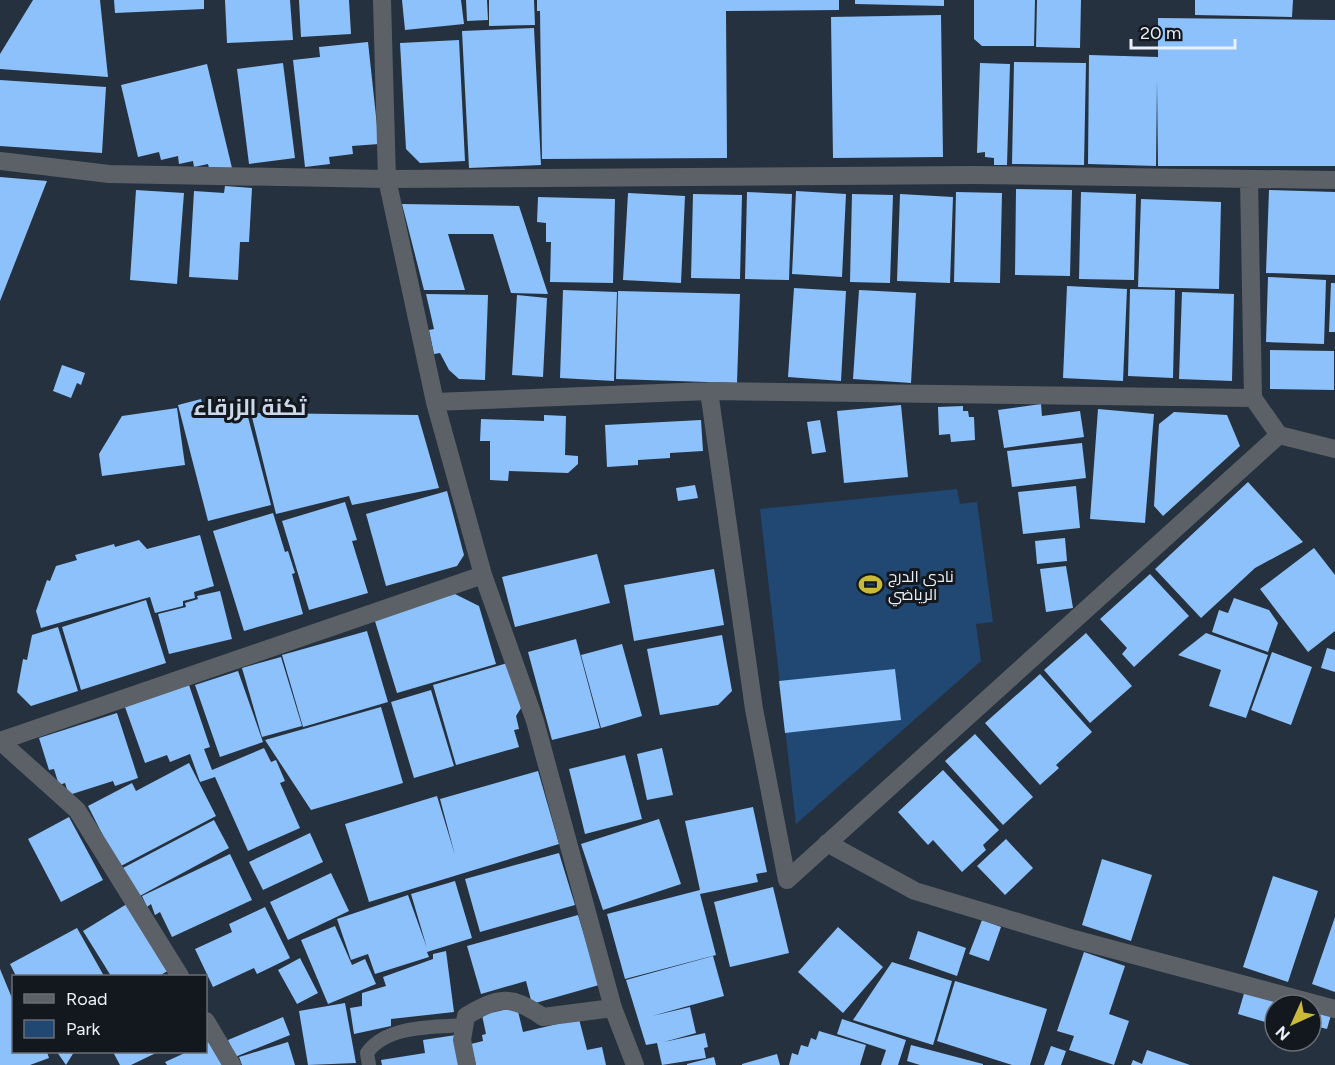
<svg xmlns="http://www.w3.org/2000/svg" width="1335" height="1065" font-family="Figtree,Cairo,sans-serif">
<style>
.green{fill:#204873}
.building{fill:#8dc1fb}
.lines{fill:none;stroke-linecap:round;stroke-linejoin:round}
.lane{stroke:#5c6168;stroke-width:14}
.street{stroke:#5c6168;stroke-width:18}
.labels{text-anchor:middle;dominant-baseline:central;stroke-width:6;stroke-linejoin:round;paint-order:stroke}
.poi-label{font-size:16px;fill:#e9f0f9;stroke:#13181e;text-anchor:start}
.district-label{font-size:22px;font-weight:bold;fill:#cbd9ea;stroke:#13181e}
</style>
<rect width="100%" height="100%" fill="#25313e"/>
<path class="green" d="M957 489 960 504 977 502 993 622 976 624 981 661 796 824 760 509Z"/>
<path class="building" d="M33 0H100L108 77 0 69V54Z
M114 0H204V9L115 13Z
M225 0H290L293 40 227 43Z
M299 0H349L351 34 301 37Z
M402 0H461L464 24 405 30Z
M466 0H487L488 20 467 21Z
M489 0H534L535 25 489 26Z
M537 0H839V10L726 11 727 158 542 159 540 11H537Z
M855 0H944V6L855 4Z
M974 0H1035L1034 46H982L974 39Z
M1037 0H1081L1080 48 1036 47Z
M1195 0H1293L1292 17 1195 15Z
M941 15 943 157 833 158 831 17Z
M1158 18 1335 20V166H1158L1157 80 1156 166 1088 164 1089 55 1158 57Z
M534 28 541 165 469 168 462 31Z
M459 40 465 161 420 163 406 149 400 43Z
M368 42 379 144 352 146 353 154 329 157 330 164 305 167 293 60 320 57 319 47Z
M1014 62 1086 63 1084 165 1012 164Z
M283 63 295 158 249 164 237 69Z
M980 63 1010 64 1007 165H994V158L985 157V152L977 153Z
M207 64 232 168 210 172 208 164 194 167 193 161 179 164 178 156 161 160 159 152 138 157 121 85Z
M0 80 106 87 102 153 0 146Z
M0 177 47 181 0 301Z
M225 186 252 188 249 242H240L238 280 189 277 194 191 224 193Z
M1016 189 1072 190 1070 276 1015 275Z
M136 190 184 193 177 284 130 280Z
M1269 190 1335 192V275L1266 273Z
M796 191 846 194 842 277 792 274Z
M747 192 792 194 789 280 745 279Z
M956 192 1002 193 1000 283 954 282Z
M1081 192 1136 194 1134 280 1079 279Z
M628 193 685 196 681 283 623 280Z
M693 194 742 195 740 279 691 278Z
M852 194 893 195 890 283 850 282Z
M900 194 953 197 950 283 897 281Z
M538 197 615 199 613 283 550 282 551 242H546V223L537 222Z
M1141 199 1221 202 1219 289 1138 287Z
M402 204 519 206 548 294 511 293 493 234H448L465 290H424Z
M1268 277 1326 280 1324 344 1266 342Z
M1331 283H1335V332H1329Z
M1067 286 1127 289 1123 381 1063 378Z
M794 288 846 291 841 381 788 377Z
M1130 289 1175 290 1173 378 1128 376Z
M563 290 617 292 614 381 560 378Z
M859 290 916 293 911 383 853 379Z
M618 291 740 294 737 383 616 379Z
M1182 292 1234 294 1232 381 1179 379Z
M426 294 488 295 485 380 459 379 449 370 440 353 434 354 429 330 434 329Z
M517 295 547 298 543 377 512 375Z
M1270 350 1334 351V390L1270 389Z
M62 365 85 373 81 385 77 383 71 398 53 391Z
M201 399 205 416 224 411 227 423 248 417 271 505 208 521 178 405Z
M1041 404 1042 416 1080 411 1084 437 1004 448 998 410Z
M901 405 908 477 844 483 837 411Z
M963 406V411H968L969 417H974L975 440 951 442 950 434 939 435 938 407Z
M177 408 185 465 102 476 99 454 122 416Z
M1098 409 1154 414 1145 523 1090 519Z
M1174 412 1227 415 1240 446 1163 516 1154 506 1159 424Z
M251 413 418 415 439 488 352 505 349 496 276 514Z
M544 415 566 416 565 455 578 456V464L568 473 509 471 508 481 490 480V441H480L481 419 544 421Z
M701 420 703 451 670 453V458L638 460V465L607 467 605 425Z
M820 420 826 452 812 454 807 422Z
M1082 443 1086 478 1012 487 1007 451Z
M1248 482 1303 542 1255 568 1201 618 1155 569Z
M695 485 698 498 678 501 676 488Z
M1076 486 1080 528 1023 534 1018 492Z
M447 491 464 555 457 566 386 586 366 514Z
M345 502 357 540 352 541 368 593 309 610 282 521Z
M273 513 285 552 288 551 295 573 292 574 303 614 244 631 213 531Z
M200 535 214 586 194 592 195 598 183 601V606L155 613 150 597 41 628 36 611 47 580 50 581 56 566 77 560 75 555 114 544 115 547 139 540 147 549Z
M1065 538 1067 561 1037 564 1035 541Z
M1314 548 1335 575V631L1308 652 1260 589Z
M597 554 610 603 515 627 502 577Z
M1066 566 1073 608 1046 612 1040 569Z
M714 569 724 625 634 641 624 585Z
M1150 574 1189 616 1134 667 1122 654 1127 648 1100 619Z
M220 591 232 639 169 654 158 614 186 607 185 603 198 599 197 596Z
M455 594 479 606 496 664 397 693 374 618Z
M1234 598 1269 610 1278 623 1268 652 1212 632 1219 610 1228 613Z
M146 600 166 663 81 690 62 627Z
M58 627 78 691 31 706 17 692 23 659 27 660 32 635Z
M367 631 388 702 303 727 282 655Z
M1086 633 1132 686 1090 723 1044 670Z
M1206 633 1268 655 1246 718 1209 706 1221 670 1178 655Z
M722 635 732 691 718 705 660 715 647 649Z
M576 639 600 728 552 740 528 652Z
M622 644 642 716 601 728 581 655Z
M1327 648 1335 650V672L1321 668Z
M1272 652 1312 667 1291 725 1251 710Z
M281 657 302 726 262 737 242 668Z
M511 662 521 708 516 716 519 729 514 730 519 747 456 765 433 685Z
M895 669 901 720 785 733 779 681Z
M238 671 263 742 220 757 195 685Z
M1040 674 1092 732 1056 765 1059 768 1040 785 985 723Z
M189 685 210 747 204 749 212 770 264 748 271 762 276 760 285 781 280 783 300 828 248 851 215 777 200 782 190 754 170 762 167 755 145 763 125 707Z
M431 690 454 766 414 778 391 702Z
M381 707 403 783 311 810 265 740Z
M117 713 138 778 115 786 113 781 69 795 65 783 59 785 54 769 49 770 39 738Z
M975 734 1033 797 1003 825 945 761Z
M662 748 673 795 647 800 637 754Z
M625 755 642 819 585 834 569 769Z
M189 763 216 816 119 867 88 806 132 783 136 791Z
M943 770 999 830 983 845 986 850 962 872 933 840 928 845 898 812Z
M538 771 559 844 369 902 345 824 437 796 455 855 440 799Z
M753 807 767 872 756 874 758 882 700 894 716 955 625 979 607 914 700 890 685 821Z
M69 817 103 880 61 902 28 839Z
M659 819 681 884 603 910 581 844Z
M214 820 229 848 136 898 121 869Z
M310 833 323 862 263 890 249 862Z
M1006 839 1033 868 1005 895 977 866Z
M559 853 575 905 480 932 465 879Z
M230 854 252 900 172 937 160 912 155 915 151 904 147 907 142 896Z
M1102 859 1152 875 1131 941 1082 925Z
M331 873 349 911 288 940 270 902Z
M1273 876 1318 891 1288 982 1243 967Z
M455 881 472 938 427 952 429 957 375 974 368 954 351 960 337 919 408 895 427 948 411 894Z
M773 887 789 953 730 967 714 902Z
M130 902 171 969 159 976H111L83 931Z
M265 907 290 958 257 974 254 968 213 987 195 949 232 932 229 924Z
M578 915 599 985 532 1004 526 981 481 994 467 946Z
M1335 917V992L1312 984Z
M982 920 1001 927 989 961 969 954Z
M335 926 352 965 365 959 376 984 328 1004 301 940Z
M838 927 883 967 843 1013 798 972Z
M77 928 104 976H16L10 964Z
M918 931 966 948 957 976 909 959Z
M446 951 454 1012 391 1019V1026L354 1034 350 1008 362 1006V993L386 986 383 977 433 959V954Z
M1084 952 1125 966 1109 1014 1129 1021 1114 1065 1069 1050 1074 1036 1057 1031Z
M713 956 724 996 652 1016 690 1007 696 1033 664 1042 705 1033 708 1047 704 1048 706 1058 662 1065 657 1043 646 1045 626 980Z
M300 958 318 993 297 1004 278 970Z
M892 962 952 981 933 1045 853 1020Z
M0 969 14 1003V1052H47L49 1058 30 1065H0Z
M955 981 1047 1009 1030 1065H1012L937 1041Z
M1245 990 1295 1005H1275V1025L1238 1014Z
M345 1003 356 1063 308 1065 299 1011Z
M517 1007 523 1032 579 1019 587 1050 602 1047 606 1065H476L471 1044 483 1041 482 1035 486 1034 482 1015Z
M1311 1009 1331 1015 1327 1029 1311 1025Z
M283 1017 290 1035 235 1057 228 1040Z
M842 1019 906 1040 898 1065H881L886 1050 837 1034Z
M819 1031 866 1045 860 1065H789L792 1053 798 1055 801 1045 808 1047 811 1038 816 1040Z
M456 1035 461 1065H382L381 1060 425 1053 423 1040Z
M212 1039 224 1065H167L165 1062 187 1052H206V1043Z
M288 1042 295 1065H242L239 1057Z
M911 1045 983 1064V1065H920L907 1061Z
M1051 1046 1066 1051 1061 1065H1044Z
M1147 1050 1190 1065H1131L1133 1060 1142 1064Z
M57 1052H74L66 1065Z
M113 1052H158L131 1065H120Z
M777 1054 780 1065H742V1064Z
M714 1057 716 1065H687V1064Z"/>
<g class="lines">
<path class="lane" d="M369 1065 367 1053C386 1025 434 1027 465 1025"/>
<path class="street" d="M382 0 387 179 435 402 483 575 535 721 613 1008 635 1065
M0 161 109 174 387 179 973 175 1335 180
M1249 179 1253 398
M709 391 754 709 787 880 1279 435
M435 402 709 391 1253 398 1279 435 1335 449
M0 741 483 575
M0 741 77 810 180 976
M827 843 915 891 1074 939 1335 1009
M206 1021 232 1065
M467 1065 462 1040 466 1016C499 997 510 994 543 1017L613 1008"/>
</g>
<defs>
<symbol id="stadium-bare" viewBox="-9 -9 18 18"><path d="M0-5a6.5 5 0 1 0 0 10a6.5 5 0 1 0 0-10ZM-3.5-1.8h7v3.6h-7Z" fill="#cbba39" stroke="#13181e" stroke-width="2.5" paint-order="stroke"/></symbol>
</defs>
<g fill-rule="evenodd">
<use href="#stadium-bare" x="854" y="568" width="33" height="33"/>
</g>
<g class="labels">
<g class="poi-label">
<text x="888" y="576">نادي الدرج<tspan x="888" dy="18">الرياضي</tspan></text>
</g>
<g class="district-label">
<text x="250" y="407">ثكنة الزرقاء</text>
</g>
</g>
<rect x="12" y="975" width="195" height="78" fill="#13181e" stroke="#696e76" stroke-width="1.5"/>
<rect x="24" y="994" width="30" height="9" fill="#5c6168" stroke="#696e76" stroke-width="1.5"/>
<text x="66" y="1005" font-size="18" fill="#e9f0f9">Road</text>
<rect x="24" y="1020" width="30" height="18" fill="#204873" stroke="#696e76" stroke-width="1.5"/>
<text x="66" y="1035" font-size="18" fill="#e9f0f9">Park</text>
<g transform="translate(1293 1023) rotate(225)"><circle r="28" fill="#13181e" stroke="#696e76" stroke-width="1.5"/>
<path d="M0-4.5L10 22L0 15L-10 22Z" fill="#cbba39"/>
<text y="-9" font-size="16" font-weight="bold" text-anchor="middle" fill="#e9f0f9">N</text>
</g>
<path d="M1131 39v9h104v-9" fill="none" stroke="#e9f0f9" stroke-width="3"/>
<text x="1140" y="39" font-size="18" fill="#e9f0f9" stroke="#13181e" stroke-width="4.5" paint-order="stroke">20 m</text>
</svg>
